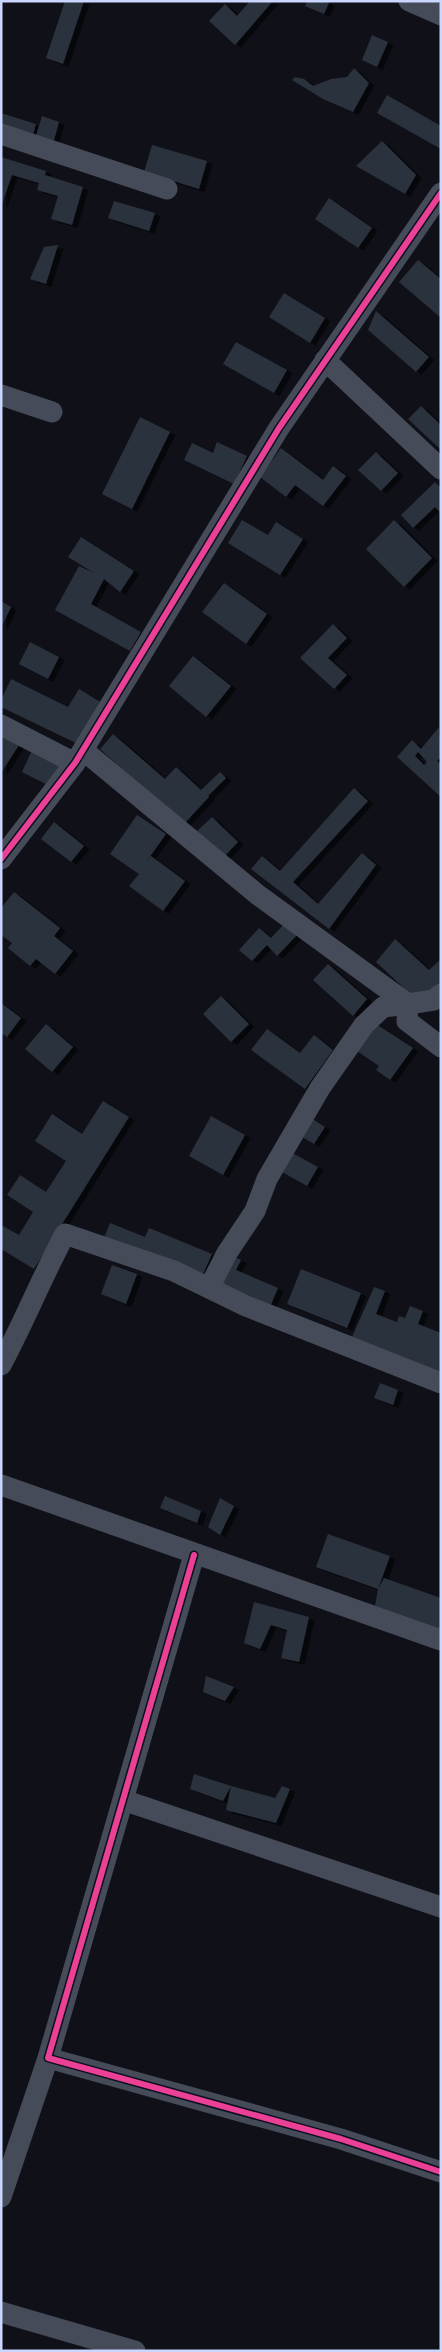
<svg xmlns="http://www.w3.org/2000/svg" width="442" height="2352" font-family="Karla,sans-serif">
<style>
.building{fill:#2c303c;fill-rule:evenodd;filter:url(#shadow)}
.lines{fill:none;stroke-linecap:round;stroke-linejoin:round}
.street{stroke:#454b59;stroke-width:21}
.cycleway-casing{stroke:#0c0f1c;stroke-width:9}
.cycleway{stroke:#ea4096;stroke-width:6}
</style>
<defs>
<filter id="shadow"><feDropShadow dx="5.5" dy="3" stdDeviation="0" flood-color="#0009"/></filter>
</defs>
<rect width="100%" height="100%" fill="#101118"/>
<path class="building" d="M65 1H84L63 64 46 58Z
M250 1H273L235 45 209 21 225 4 237 16Z
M307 1H326L329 3 324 14 305 6Z
M372 35 388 42 377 67 362 60Z
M354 68 369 83 353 112 323 99 292 80 295 77 304 79 313 86 331 79 347 77Z
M387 95 441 126V149L377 113Z
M1 113 36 124 33 135 1 125Z
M42 116 59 122 53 144 35 139Z
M382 141 416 175 405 194 356 166Z
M152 145 207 161 199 189 144 172Z
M1 157 46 171 45 175 83 187 72 225 51 219 58 196 37 190 39 183 12 175 1 207Z
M329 198 372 228 358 248 315 219Z
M114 201 155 213 149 231 108 218Z
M58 245 46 284 30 279 44 247Z
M418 260 441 279V318L399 282Z
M284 293 325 318 310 343 269 317Z
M376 311 429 357 416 372 368 330Z
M236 342 287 370 274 393 223 364Z
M421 406 441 425V450L408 419Z
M140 417 170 432 132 509 102 494Z
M217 442 247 456 234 484 184 460 192 443 213 453Z
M281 448 323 480 333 466 346 476 323 506 295 485 286 497 260 477Z
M376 452 398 473 381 491 358 470Z
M435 482 441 488V513L435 507 413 528 401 515Z
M242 520 268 535 276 522 303 539 280 575 228 543Z
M394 520 432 558 404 587 366 549Z
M81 537 134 571 120 592 104 579 91 604 141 632 130 651 55 610 79 566 94 573 68 557Z
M224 583 267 614 246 644 202 612Z
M1 601 11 607 1 628Z
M333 624 347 638 328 658 347 675 334 689 300 658Z
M30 642 59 657 48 679 19 664Z
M193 656 231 686 206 717 169 686Z
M11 679 68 707 79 689 102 703 80 745 1 707V700Z
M439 727 441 757 437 761 441 764V797L397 757 412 740 421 749ZM418 752 427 762 424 765 415 756Z
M1 729 21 742 1 773Z
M113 734 165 779 176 767 201 790 220 772 226 778 208 796 209 797 183 825 100 749Z
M33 748 64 763 52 787 22 772Z
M354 788 368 801 293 882 318 904 362 853 376 865 329 929 251 869 262 856 280 871Z
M137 815 166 834 146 862 151 856 185 881 163 911 129 886 139 874 110 854Z
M212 817 238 842 219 862 192 836Z
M54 822 84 846 71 862 41 839Z
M14 892 60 928 54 936 73 951 55 974 36 959 30 966 8 948 12 943 1 935V908Z
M288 920 301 931 277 956 267 945 252 961 239 950 259 928 271 938Z
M395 939 429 970 441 959V984L420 1003 376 962Z
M328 964 367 999 353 1016 313 980Z
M221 996 249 1024 231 1042 203 1014Z
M1 1003 21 1018 7 1037 1 1033Z
M373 1022 413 1048 390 1080 376 1070 379 1066 354 1049Z
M46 1024 73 1047 52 1072 25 1049Z
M267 1029 300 1053 314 1035 333 1050 305 1089 251 1050Z
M103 1101 129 1117 34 1269 1 1249V1225L19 1235 33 1212 7 1195 20 1175 46 1192 66 1161 35 1141 52 1114 82 1134Z
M211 1116 245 1135 223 1175 189 1156Z
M308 1116 325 1127 314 1144 297 1134Z
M285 1149 318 1167 307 1186 275 1168Z
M110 1223 145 1237 149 1228 212 1254 201 1279 103 1240Z
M229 1254 241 1260 236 1270 278 1288 270 1307 216 1284Z
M112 1265 137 1274 126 1304 101 1294Z
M301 1269 361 1293 347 1328 287 1304Z
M374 1287 385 1291 376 1314 397 1322 399 1316 405 1318 410 1306 423 1311 418 1324 441 1333V1372L352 1337Z
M380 1383 398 1390 393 1405 374 1398Z
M165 1496 201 1511 197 1523 160 1508Z
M220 1498 234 1506 220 1535 208 1527Z
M328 1534 390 1556 378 1589 316 1567Z
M384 1578 441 1598V1630L375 1606 378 1589Z
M254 1602 309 1617 299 1662 281 1658 287 1630 271 1625 260 1649 244 1643Z
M206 1676 234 1687 225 1701 203 1692Z
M194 1774 231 1786 223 1801 190 1789Z
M231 1786 275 1798 282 1786 290 1789 276 1823 226 1810Z"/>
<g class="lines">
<path class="street" d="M409 1 441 15
M1 134 167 189
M325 360 441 469
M1 395 52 412
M1 725 75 763
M83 750 258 895 408 1004
M1 859 75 763 279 428 441 193
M441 994 434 1000 408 1004 407 1021 441 1047
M408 1004 383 1007 364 1025 320 1088 267 1179 255 1211 227 1253 209 1288 246 1306 441 1383
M1 1365C24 1322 42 1277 65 1234L174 1271 209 1288
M1 1485 441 1640
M194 1555 48 2058 341 2139 441 2172
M123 1800 441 1907
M1 2197 48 2058
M1 2312 135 2351"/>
<defs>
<path id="cycleway" d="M1 859 75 763 279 428 441 193
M194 1555 48 2058 341 2139 441 2172"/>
</defs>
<use href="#cycleway" class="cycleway-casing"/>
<use href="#cycleway" class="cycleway"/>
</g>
<rect width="442" height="2352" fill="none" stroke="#cad6fd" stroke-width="5"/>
</svg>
